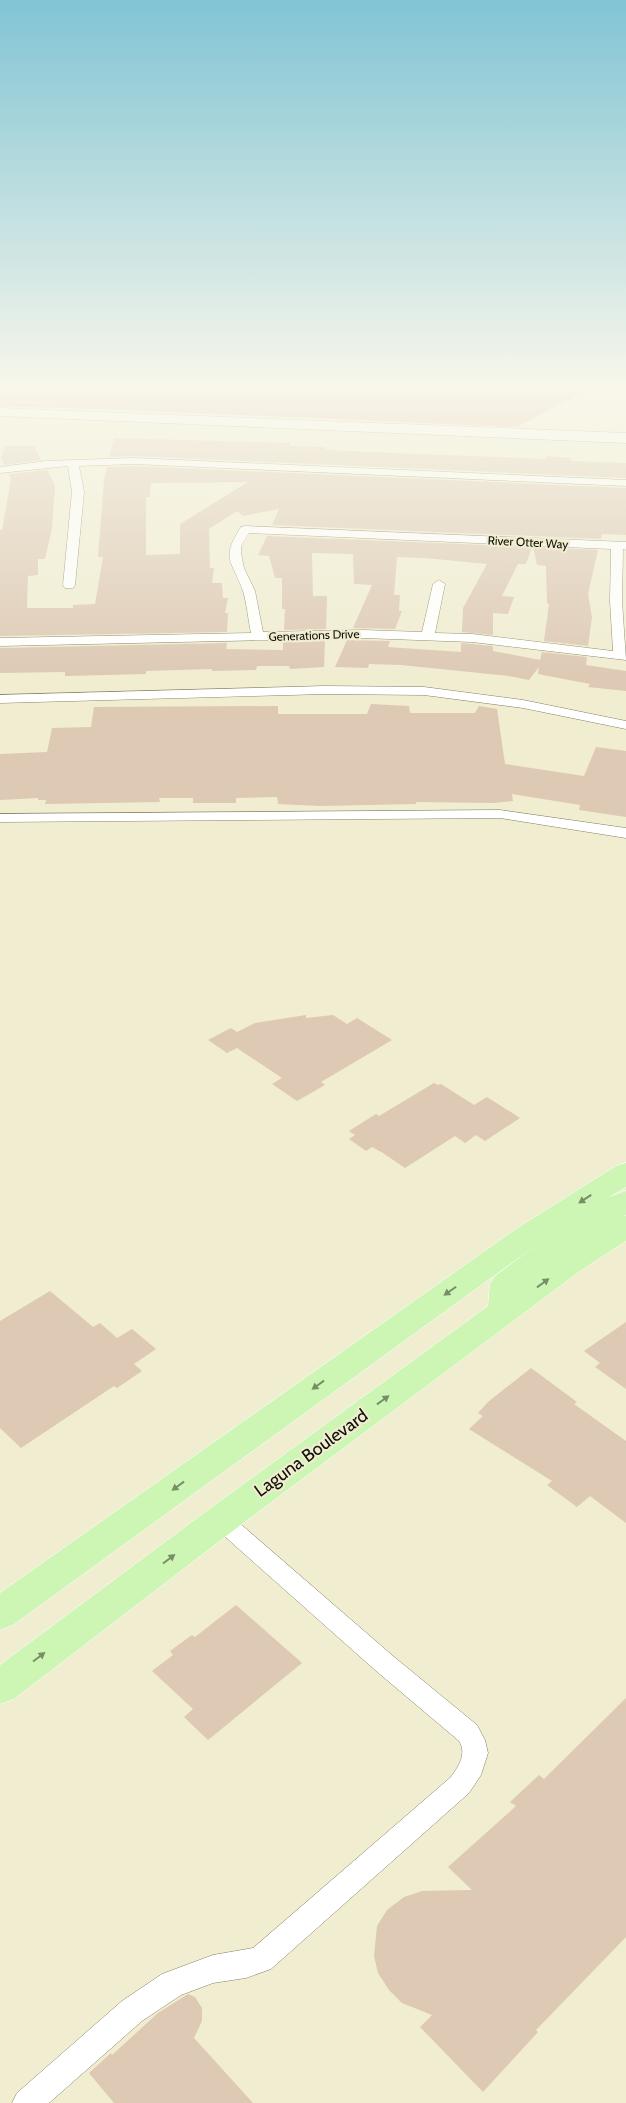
<svg xmlns="http://www.w3.org/2000/svg" width="626" height="2103" font-family="Cabin,sans-serif">
<style>
.green{fill:#deac9e}
.building{fill:#ddc9b4;fill-rule:evenodd}
.lines{fill:none;stroke-linecap:round;stroke-linejoin:round}
.street-casing{stroke:#838067;stroke-width:1}
.secondary-casing{stroke:#838067;stroke-width:1}
.primary-casing{stroke:#fff;stroke-width:1}
.street{fill:#fff;fill-rule:evenodd}
.secondary{fill:#fff;fill-rule:evenodd}
.primary{fill:#cdf5b4;fill-rule:evenodd}
.oneway{fill:#788e66}
.labels{text-anchor:middle;dominant-baseline:central;stroke-width:4.5;stroke-linejoin:round;paint-order:stroke}
.far-street-label{font-size:12px;fill:#111007;stroke:#f0edd1}
.near-street-label{font-size:18px;fill:#111007;stroke:#f0edd1}
</style>
<rect width="100%" height="100%" fill="#f0edd1"/>
<path class="green" d="M0 385H597L517 427 101 409 0 406Z"/>
<path class="building" d="M114 438 290 443V446L326 447 325 450 417 454 546 459 547 456 571 458V461L626 463V478L134 456 109 457Z
M5 446H34L41 460 4 465 1 458Z
M134 466 626 488V535L602 534 601 539 272 525 279 509 243 516 237 511 209 529 210 568H214L212 583H222L223 598H228L225 613H228L227 632 0 636V530H2L11 479 9 474 47 470 55 486 52 528 45 559H38V575L28 576 27 608H73V605L95 604 103 557H98L104 480 107 467ZM248 482 180 524V554L146 555V497H150L151 483Z
M267 536 532 547 526 564H518L502 596 514 597 508 614 493 613V635L462 632 463 608 487 564 425 558 397 557 394 595H400L399 611H402L395 629 353 628 372 585 354 584 353 554 312 553 313 596H327L326 629 284 630 285 609H282V578H275L269 556 258 555Z
M533 547 598 550 588 594 592 617 588 646 544 641 549 604 547 603 546 566 537 565Z
M347 640 390 641 388 647 461 652V643L472 644 493 646V651L540 660 542 652 587 657 586 665 626 671V691L588 687 590 684 538 674 539 667 529 680 509 676 401 665 369 664 368 668 335 667Z
M325 641 324 667 290 669 289 666H257L256 670 212 671V669L146 671V674L65 676V672L0 673V648L227 643 226 649 283 650V642Z
M371 704 409 706 410 713H475L479 706 497 709 505 764 584 776 596 747 626 751V817L579 810 580 805 512 794 513 801 494 803 416 802V804L320 806 278 804 277 797 236 798V803H193V798H159L160 802 45 804 46 800H38V798L0 800V754L47 752 52 728 91 727 94 707 278 706V714H367Z
M306 1015V1018L333 1015 347 1024 357 1018 392 1040 321 1082 325 1085 297 1101 272 1084 282 1078 237 1048 227 1053 208 1040 231 1028 237 1032 255 1023Z
M434 1083 438 1085 441 1084 474 1105 487 1097 520 1118 485 1141 476 1135 465 1143 455 1136 405 1168 383 1153 372 1147 366 1151 349 1139 355 1135 349 1131 376 1114 379 1116Z
M50 1291 93 1327 100 1323 117 1338 132 1329 156 1349 134 1364 142 1371 117 1388 114 1386 21 1448 0 1428V1321Z
M626 1322V1389L595 1367 600 1363 584 1351Z
M531 1368 577 1402 574 1404 626 1441V1523L590 1496 577 1507 547 1485 552 1481 469 1429 483 1416 478 1413 488 1402Z
M236 1605 302 1663 208 1740 184 1717 193 1709 152 1671 173 1655 170 1651 192 1635 195 1637Z
M626 1698V1937L536 2030 538 2032 483 2092 420 2027 432 2015 402 2003 389 1990 378 1973 374 1956 377 1926 387 1910 404 1897 422 1891 472 1890 448 1867 516 1806 510 1802 539 1775 544 1779Z
M188 1994 195 1997 202 2008V2021L194 2038 253 2103H114L89 2073 111 2053 112 2055 158 2013Z"/>
<g class="lines">
<defs>
<path id="street" d="M134 458 626 480V486L134 464 79 466 84 492 75 585 73 588H65L63 585 72 492 68 466 0 473V467L46 461Z
M245 526 626 542V550L623 549 622 601 626 660 472 642 363 638 0 646V638L251 633C248 619 247 604 243 591 232 560 220 559 241 527ZM249 533 611 549 610 601 613 651 472 634 435 633 445 584 439 580 433 584 422 632 363 630 263 632 255 591 244 568 241 553V546Z
M325 686 424 687 523 700 626 721V729L523 708 424 695 325 694 0 703V695Z
M500 810 626 828V838L500 818 0 822V814Z
M221 1511 229 1514 393 1656 477 1725 485 1740 488 1753 481 1775 469 1793 271 1969 246 1978 213 1983 181 1995 142 2021 49 2103H12L17 2093 122 2001 162 1974 213 1955 253 1948 451 1777C459 1766 467 1753 459 1741L375 1670 213 1526 210 1520 213 1514Z"/>
<path id="secondary" d="M0 408 626 433V443L0 416Z"/>
<path id="primary" d="M626 1163V1187L609 1197 626 1191V1215L624 1216H626V1241L580 1271 234 1530 14 1699 0 1704V1665L208 1510 488 1306 490 1284 495 1276 539 1243 13 1625 0 1630V1593L519 1227 616 1166Z"/>
</defs>
<use href="#street" class="street-casing"/>
<use href="#secondary" class="secondary-casing"/>
<use href="#primary" class="primary-casing"/>
<use href="#street" class="street"/>
<use href="#secondary" class="secondary"/>
<use href="#primary" class="primary"/>
</g>
<defs><path id="oneway-solid" d="M-6-.8H1V-3.2L6.5 0L1 3.2V.8H-6Z" transform="scale(1.25)"/></defs>
<g class="oneway">
<use href="#oneway-solid" transform="translate(585 1199) rotate(147)"/>
<use href="#oneway-solid" transform="translate(543 1283) rotate(-36)"/>
<use href="#oneway-solid" transform="translate(450 1291) rotate(145)"/>
<use href="#oneway-solid" transform="translate(318 1385) rotate(144)"/>
<use href="#oneway-solid" transform="translate(383 1400) rotate(-36)"/>
<use href="#oneway-solid" transform="translate(178 1486) rotate(144)"/>
<use href="#oneway-solid" transform="translate(169 1559) rotate(-37)"/>
<use href="#oneway-solid" transform="translate(39 1657) rotate(-37)"/>
</g>
<linearGradient id="sky" x2="0" y2="1"><stop stop-color="#81c4d5"/><stop offset="0.57" stop-color="#f8f7ea"/><stop offset="1" stop-color="#f8f7ea" stop-opacity="0"/></linearGradient>
<rect width="626" height="679" fill="url(#sky)"/>
<g class="labels">
<g class="far-street-label">
<text transform="translate(528 542) rotate(3)">River Otter Way</text>
<text transform="translate(314 635) rotate(-2)">Generations Drive</text>
</g>
<g class="near-street-label">
<text transform="translate(311 1453) rotate(-36)">Laguna Boulevard</text>
</g>
</g>
</svg>
